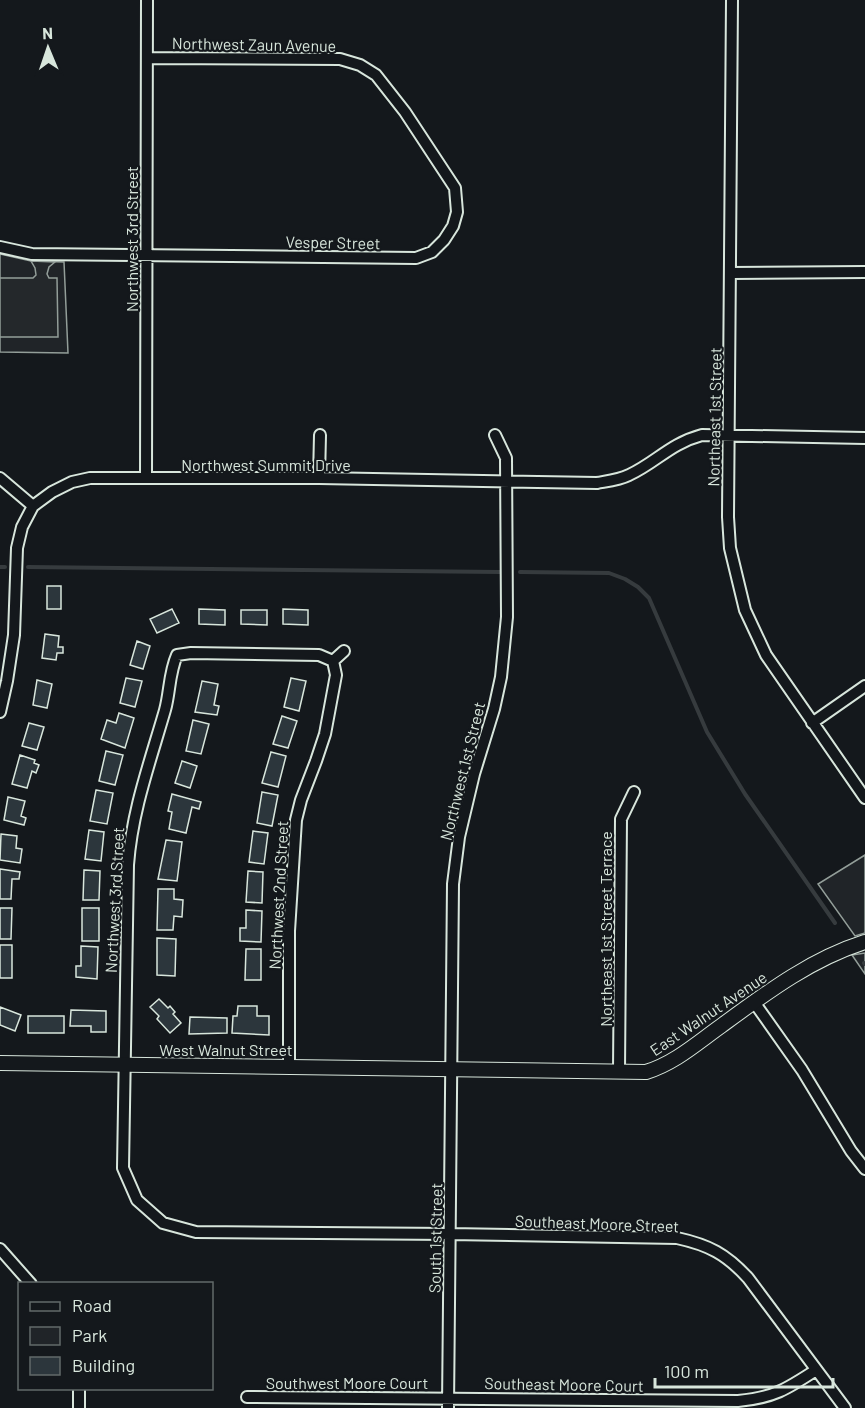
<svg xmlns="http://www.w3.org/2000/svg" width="865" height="1408" font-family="Barlow,sans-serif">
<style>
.green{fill:#202428;stroke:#939e99;stroke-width:1.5}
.parking{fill:#24282b;stroke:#939e99;stroke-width:1.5}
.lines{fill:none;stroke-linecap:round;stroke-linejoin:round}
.stream{stroke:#363b3e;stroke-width:4}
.building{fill:#2c363c;stroke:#d8e6dc;stroke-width:1.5}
.minor-casing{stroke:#d8e6dc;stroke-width:14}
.tertiary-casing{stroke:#d8e6dc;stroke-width:16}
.minor{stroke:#14181c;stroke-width:10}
.tertiary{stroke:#14181c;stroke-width:14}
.labels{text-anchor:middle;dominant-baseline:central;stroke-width:4.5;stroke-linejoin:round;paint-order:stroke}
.street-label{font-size:16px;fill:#d8e6dc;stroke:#14181c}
</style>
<rect width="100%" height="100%" fill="#14181c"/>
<path class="green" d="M0 254 31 261 64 262 68 353 0 352Z
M865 855V933L855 936 818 884Z
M865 953V974L852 955Z"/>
<path class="parking" d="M31 261 55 262 49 267 47 274 49 278H57L58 337H0V278H33L36 275 35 268Z"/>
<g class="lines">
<path class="stream" d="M0 567H5
M28 567 500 572
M520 572 609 573 625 579 638 587 649 598 707 732 745 794 835 923
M864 963 865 964"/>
</g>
<path class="building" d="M47 586H61V609H47Z
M172 609 179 623 157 633 150 619Z
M199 609 225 610V625L199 624Z
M283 609 308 610V625L283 624Z
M241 610H267V625L241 624Z
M45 634 59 636 58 647H63V653H57L56 660 42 658Z
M137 641 150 646 143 669 130 665Z
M126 678 142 681 135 707 120 703Z
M291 678 306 681 299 711 284 707Z
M37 680 52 684 47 708 33 705Z
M202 681 218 684 214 705 219 706 217 715 195 712Z
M119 713 134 718 125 748 101 739 107 720 116 723Z
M282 716 297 721 288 748 273 744Z
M193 720 209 724 201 754 186 751Z
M29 723 44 727 37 750 22 746Z
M106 751 123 755 115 785 99 781Z
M271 752 286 756 278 787 262 783Z
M20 755 35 760 34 763 39 765 36 773 32 771 27 788 12 784Z
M182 761 197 766 190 788 175 783Z
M96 790 113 793 107 824 90 821Z
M262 792 278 795 272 826 257 823Z
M172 794 201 802 199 809 192 807 186 833 169 829 172 812 168 811Z
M8 797 25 801 21 816 26 818 24 825 4 820Z
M89 830 104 832 101 861 85 859Z
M253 831 268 833 264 864 249 862Z
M1 834 17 836 16 848 22 849 20 863 0 860Z
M166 840 182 842 177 881 158 879Z
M0 869 20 872 19 879H12L11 899H0Z
M84 870 100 871 99 900H83Z
M248 871 263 872 262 903 246 902Z
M158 889H174V899L183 900 182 917 174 916 173 930H157Z
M0 908H12L11 939H0Z
M82 908H99V941H82Z
M246 910 262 911 261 942 240 941V928H246Z
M157 938 176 939 175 976 157 975Z
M0 945H12V978H0Z
M81 946 98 947 97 979 76 977V966H81Z
M246 949H261V980H245Z
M159 999 168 1008 170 1006 175 1012 173 1014 181 1023 170 1033 157 1019 159 1016 150 1007Z
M238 1006H257V1016H269V1035L232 1033 233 1016H237Z
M0 1007 21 1015 15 1031 0 1025Z
M71 1010 106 1011V1032H91V1026H70Z
M28 1016H64V1033H28Z
M190 1017 227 1018V1033L189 1034Z"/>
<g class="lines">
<defs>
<path id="minor" d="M732 0 728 517 730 548 745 610 766 655 865 798
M0 247 32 254 416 258 432 252 444 240 453 226 457 212 455 188 405 112 376 75 360 65 340 59 147 58
M731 273 865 272
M0 478 33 506
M146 478 147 0
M319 478 320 435
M344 651 333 661 319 655 191 653 177 655C169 673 170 692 165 710 150 762 132 811 128 865L123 1168 137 1200 163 1223 196 1232 450 1234 677 1238C709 1245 726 1254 748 1278L845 1408
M0 712 7 681 14 635 17 548 22 527 33 506 52 492 72 482 90 478H319L597 483C608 481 619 480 629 475 657 462 669 444 702 435L865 438
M812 723 865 686
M754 1002 802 1070 851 1151 865 1169
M289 1066V931L296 820 301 800 316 761 325 734 336 675 333 661
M619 1071 621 819 634 792
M0 1249 31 1284
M247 1397 738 1401C773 1398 787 1389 816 1370
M79 1408V1388
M448 1408 453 884 459 837 474 774 494 709 501 677 507 617 506 458 495 435"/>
<path id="tertiary" d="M0 1063 646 1072C675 1063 697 1043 721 1026 766 993 811 959 865 942"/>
</defs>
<use href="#minor" class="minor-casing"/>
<use href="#tertiary" class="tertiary-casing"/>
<use href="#minor" class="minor"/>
<use href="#tertiary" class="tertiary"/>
</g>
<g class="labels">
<g class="street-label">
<text transform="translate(254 44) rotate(1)">Northwest Zaun Avenue</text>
<text transform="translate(131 239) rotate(-90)">Northwest 3rd Street</text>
<text transform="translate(333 242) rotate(1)">Vesper Street</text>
<text transform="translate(714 417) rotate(-89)">Northeast 1st Street</text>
<text x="266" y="464">Northwest Summit Drive</text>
<text transform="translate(462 771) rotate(-76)">Northwest 1st Street</text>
<text transform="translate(278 895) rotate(-87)">Northwest 2nd Street</text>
<text transform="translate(114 900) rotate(-87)">Northwest 3rd Street</text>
<text transform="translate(605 929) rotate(-90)">Northeast 1st Street Terrace</text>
<text transform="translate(708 1013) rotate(-34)">East Walnut Avenue</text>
<text x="226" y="1049">West Walnut Street</text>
<text transform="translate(597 1223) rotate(2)">Southeast Moore Street</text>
<text transform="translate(435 1238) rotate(-89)">South 1st Street</text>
<text x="347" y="1382">Southwest Moore Court</text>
<text transform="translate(564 1384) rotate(1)">Southeast Moore Court</text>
</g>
</g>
<rect x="18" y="1282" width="195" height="108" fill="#14181c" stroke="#626a69" stroke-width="1.5"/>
<rect x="30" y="1302" width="30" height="9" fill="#14181c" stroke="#626a69" stroke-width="1.5"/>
<text x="72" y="1312" font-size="18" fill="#d8e6dc">Road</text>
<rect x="30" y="1327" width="30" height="18" fill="#202428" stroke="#626a69" stroke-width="1.5"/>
<text x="72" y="1342" font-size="18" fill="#d8e6dc">Park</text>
<rect x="30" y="1357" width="30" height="18" fill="#2c363c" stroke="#626a69" stroke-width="1.5"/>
<text x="72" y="1372" font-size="18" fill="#d8e6dc">Building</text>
<g transform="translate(48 48) rotate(358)" stroke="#14181c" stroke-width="4.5" paint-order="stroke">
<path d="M0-4.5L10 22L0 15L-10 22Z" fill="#d8e6dc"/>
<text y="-9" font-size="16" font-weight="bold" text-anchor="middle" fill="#d8e6dc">N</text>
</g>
<path d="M655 1378v9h178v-9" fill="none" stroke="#d8e6dc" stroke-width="3"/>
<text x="664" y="1378" font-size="18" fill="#d8e6dc" stroke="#14181c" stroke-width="4.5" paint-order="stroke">100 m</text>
</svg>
